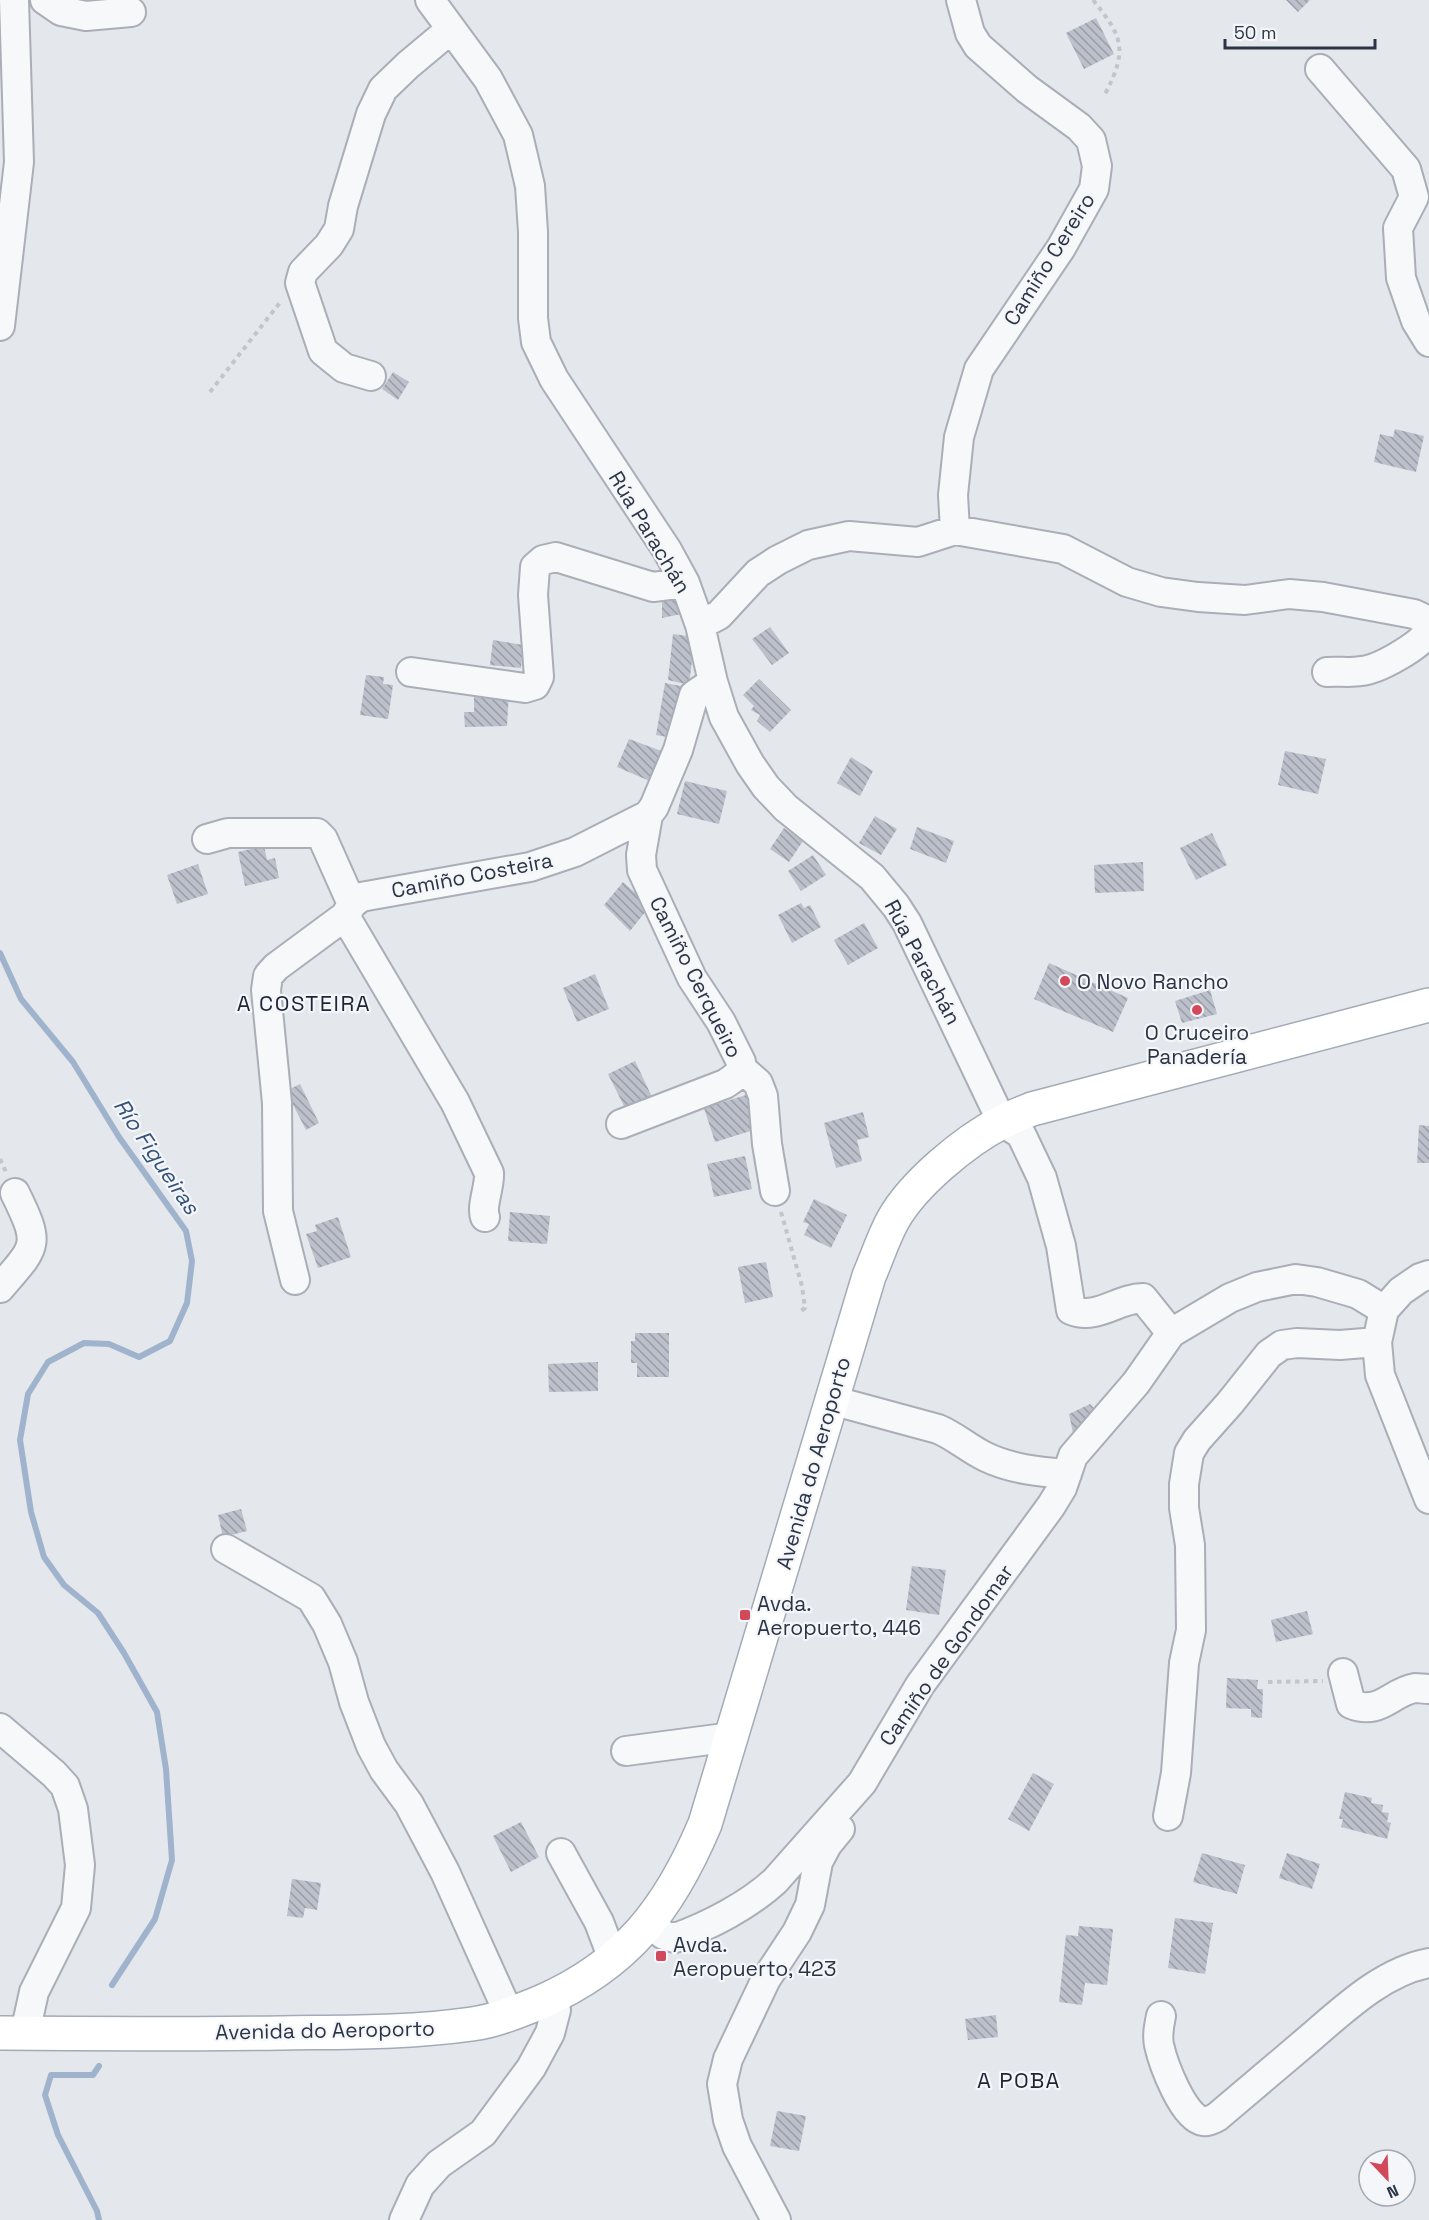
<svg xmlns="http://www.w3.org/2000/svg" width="1429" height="2220" font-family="'Space Grotesk',sans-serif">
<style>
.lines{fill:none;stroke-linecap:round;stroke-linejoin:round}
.stream{stroke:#9fb4cc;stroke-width:6}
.building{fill:url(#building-back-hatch)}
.minor-casing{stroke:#a9aeb7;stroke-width:32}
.major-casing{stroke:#a3abb8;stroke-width:36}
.path{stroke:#c2c5cb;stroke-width:4;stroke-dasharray:4.5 4.5;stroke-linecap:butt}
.minor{stroke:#f7f8fa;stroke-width:28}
.major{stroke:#fff;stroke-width:33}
.poi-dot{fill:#d1495b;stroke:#f4f6f9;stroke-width:2}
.labels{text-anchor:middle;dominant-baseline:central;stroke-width:4.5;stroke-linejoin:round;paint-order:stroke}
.street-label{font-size:21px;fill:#2b3445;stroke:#f4f6f9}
.poi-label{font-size:21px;fill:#2b3445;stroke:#f4f6f9;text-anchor:start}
.neighbourhood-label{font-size:22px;letter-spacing:1.5px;fill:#1d2536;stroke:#f4f6f9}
.water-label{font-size:22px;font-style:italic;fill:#34527a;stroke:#f4f6f9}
</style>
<defs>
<pattern id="building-back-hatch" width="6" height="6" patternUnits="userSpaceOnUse" patternTransform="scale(1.5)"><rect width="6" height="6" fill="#bbc0ca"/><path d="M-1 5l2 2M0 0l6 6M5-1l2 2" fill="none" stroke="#989da6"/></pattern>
</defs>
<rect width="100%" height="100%" fill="#e4e7ec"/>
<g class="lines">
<path class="stream" d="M0 953 21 999 73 1062 119 1137 186 1231 192 1261 187 1303 170 1341 139 1357 109 1344 84 1343 48 1362 28 1394 20 1440 31 1512 44 1557 64 1585 98 1613 124 1653 157 1712 166 1769 172 1860 155 1919 112 1985
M99 2066 93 2075H51L45 2095 58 2135 97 2211 99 2220"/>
</g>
<path class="building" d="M1286 0H1310L1298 12Z
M1096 18 1114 54 1084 69 1066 33Z
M393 372 409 382 398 400 382 389Z
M1395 429 1424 436 1416 472 1374 462 1380 434 1393 437Z
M662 594 676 598 681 614 662 618Z
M770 627 789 653 772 665 752 639Z
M673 634 695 637 689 685 668 680Z
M493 640 523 645 521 668 490 665Z
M366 675 384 677 383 684 393 685 388 719 360 715Z
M759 679 791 710 770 732 757 721 760 715 751 710 754 706 743 695Z
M665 683 686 687 678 739 656 735Z
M509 691 507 726 465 727 464 712H474V693Z
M629 739 664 752 652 782 617 767Z
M1285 751 1326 759 1318 794 1278 785Z
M851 757 873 771 860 796 837 783Z
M685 781 727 791 719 824 677 814Z
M875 816 897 829 881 855 859 843Z
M917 827 954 841 946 863 910 849Z
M784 828 803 841 789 862 770 849Z
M1212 833 1227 865 1196 880 1180 848Z
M264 846 267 860 275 858 279 878 245 886 238 852Z
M813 855 826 875 801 891 788 871Z
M1143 862 1144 891 1095 893 1094 865Z
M198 864 208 894 177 904 167 875Z
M623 882 650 906 630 931 604 905Z
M801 903 804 908 810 905 821 927 792 943 778 915Z
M864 923 878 948 848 965 834 940Z
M1049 963 1128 998 1113 1032 1034 999Z
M595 974 609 1009 577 1022 563 988Z
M1210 990 1217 1014 1182 1023 1175 1001Z
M635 1061 652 1097 626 1110 608 1074Z
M300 1084 319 1123 306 1130 286 1091Z
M746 1095 757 1129 715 1142 704 1108Z
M863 1112 869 1137 857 1140 862 1161 836 1168 824 1123Z
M1419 1125 1429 1126V1163H1417Z
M745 1156 752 1189 714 1197 707 1164Z
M814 1199 847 1215 831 1248 804 1235 809 1224 803 1222Z
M510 1212 550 1216 547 1244 508 1241Z
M338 1217 351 1257 318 1268 306 1234 317 1231 315 1225Z
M766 1262 773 1297 745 1303 738 1267Z
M635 1333H669V1377H637V1363H631V1341H635Z
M598 1362V1391L549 1392 548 1364Z
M1090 1404 1102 1416 1085 1438 1073 1433 1069 1414Z
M241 1509 247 1531 223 1537 218 1515Z
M912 1566 946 1570 939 1615 906 1610Z
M1307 1611 1313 1634 1276 1642 1271 1620Z
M1227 1678 1258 1680 1257 1689H1263L1262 1718 1251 1717V1709L1226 1708Z
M1033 1773 1054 1784 1029 1831 1008 1819Z
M1345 1792 1372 1798 1371 1803 1383 1805 1382 1812 1389 1813 1387 1822 1391 1823 1387 1839 1341 1827 1343 1819H1339Z
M521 1822 539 1857 511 1872 493 1836Z
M1202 1853 1245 1865 1237 1894 1193 1882Z
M1287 1853 1320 1864 1312 1889 1279 1878Z
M292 1879 321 1883 317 1910 305 1908 303 1918 287 1916Z
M1175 1918 1213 1923 1205 1974 1168 1968Z
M1079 1926 1113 1929 1107 1985 1085 1983 1082 2005 1059 2002 1066 1935 1078 1936Z
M996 2015 998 2037 968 2040 965 2019Z
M777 2111 806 2116 799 2151 770 2146Z"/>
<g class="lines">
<defs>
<path id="minor" d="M45 0 61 11 86 16 131 12
M430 0 488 79 518 135 530 186 533 232V318L536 342 554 379 667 550 685 583 700 625 713 682 724 717 750 764 766 787 786 808 872 877 896 906 907 923 1002 1122 1021 1134 1042 1178 1061 1246 1071 1310C1097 1321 1118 1298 1143 1298L1171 1333 1230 1298 1257 1287 1296 1279 1317 1282 1358 1294 1384 1310
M1320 69 1406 169 1414 197 1398 228 1401 278 1416 321 1429 342
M0 326 19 162 14 0
M371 376 344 368 323 351 300 283 303 272 329 245 339 229 343 206 371 114 383 89 408 65 451 29
M955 530 953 495 959 437 979 369 1061 248 1094 189 1097 166 1091 140 1079 127 1027 89 978 46 970 33 961 0
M700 625 719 615 758 573 778 560 808 545 849 536 918 542 955 530 1063 549 1127 582 1161 592 1198 597 1245 600 1289 594 1323 597 1414 614 1429 621
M411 672 525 688 535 685 539 677 533 595 535 567 543 560 556 557 653 587 685 583
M1327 672C1339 671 1350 673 1361 671 1378 670 1420 646 1429 631
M207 839 228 833H317L323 839 352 904
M345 916 455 1102 489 1173C490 1186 481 1206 485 1217
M742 1069 758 1083 763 1096 767 1144 775 1191
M621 1124 725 1084C734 1078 742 1074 741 1062L721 1022 692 978 642 870 641 855 648 815
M1429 1275 1420 1278 1401 1291 1384 1310 1377 1342 1380 1375 1429 1499
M295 1280 278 1211 277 1103 266 990 268 976 276 967 345 916 352 904 361 897 530 867 575 852 648 815 654 807 678 750 694 695 713 682
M0 1288C37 1245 41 1246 15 1193
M831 1400 938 1429C955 1436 969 1449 986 1457 1011 1469 1040 1472 1067 1474
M226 1549 311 1598 327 1624 343 1662 354 1702 371 1746 384 1770 409 1804 445 1872 509 2014
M1343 1673 1351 1704C1380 1716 1391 1692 1415 1688 1419 1688 1424 1689 1429 1689
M0 1728 54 1774 65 1786 73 1809 80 1865 76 1908 34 1992 25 2033
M626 1751 732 1737
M1168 1816 1176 1773 1184 1663 1191 1630 1190 1545 1184 1508V1484L1189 1453 1197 1440 1230 1403 1269 1354 1282 1345 1297 1343 1340 1345 1377 1342
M561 1853 599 1922 613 1959
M649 1924 664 1935 675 1938C709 1926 749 1905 775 1881L862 1783 920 1685 1051 1506 1062 1488 1073 1456 1136 1383 1171 1333
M1161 2016C1159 2026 1157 2035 1159 2045 1163 2063 1183 2118 1203 2121 1208 2122 1213 2119 1217 2117 1245 2093 1274 2069 1302 2045 1339 2014 1380 1972 1429 1963
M404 2220 420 2185 439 2164 483 2133 531 2068 550 2033 556 2010 551 1997
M776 2220 737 2146 728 2120 722 2084 728 2059 766 1979 797 1932 810 1905 818 1862 827 1845 840 1829"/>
<path id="major" d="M0 2033C94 2034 188 2034 281 2033 345 2032 408 2033 472 2024 495 2021 519 2011 541 2002 627 1964 669 1909 705 1824L869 1276C877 1258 883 1238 893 1220 913 1184 965 1141 1002 1122 1012 1117 1022 1113 1032 1109L1429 1005"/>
</defs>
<use href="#minor" class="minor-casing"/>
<use href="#major" class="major-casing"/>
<path class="path" d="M1093 0C1123 37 1128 50 1105 94
M210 392 282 300
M0 1159 6 1172
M781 1212 802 1286 805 1308 798 1313
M1268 1682 1323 1681"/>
<use href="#minor" class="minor"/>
<use href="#major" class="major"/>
</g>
<g class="poi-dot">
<circle cx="1065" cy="981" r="6"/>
<circle cx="1197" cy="1010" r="6"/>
<rect x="739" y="1609" width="12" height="12" rx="3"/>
<rect x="655" y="1950" width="12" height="12" rx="3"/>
</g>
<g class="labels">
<g class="street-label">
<text transform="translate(1049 259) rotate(-58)">Camiño Cereiro</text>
<text transform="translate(650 532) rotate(59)">Rúa Parachán</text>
<text transform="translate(472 875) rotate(-11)">Camiño Costeira</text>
<text transform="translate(923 962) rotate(62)">Rúa Parachán</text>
<text transform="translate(696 977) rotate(63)">Camiño Cerqueiro</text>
<text transform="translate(813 1463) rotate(-74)">Avenida do Aeroporto</text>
<text transform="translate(946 1655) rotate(-55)">Camiño de Gondomar</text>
<text transform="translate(325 2030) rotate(-1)">Avenida do Aeroporto</text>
</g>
<g class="poi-label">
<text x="1077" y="981">O Novo Rancho</text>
<text x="1197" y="1032" text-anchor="middle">O Cruceiro<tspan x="1197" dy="24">Panadería</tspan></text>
<text x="757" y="1603">Avda.<tspan x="757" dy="24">Aeropuerto, 446</tspan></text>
<text x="673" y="1944">Avda.<tspan x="673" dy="24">Aeropuerto, 423</tspan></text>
</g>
<g class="neighbourhood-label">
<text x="304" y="1003">A COSTEIRA</text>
<text x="1019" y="2080">A POBA</text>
</g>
<g class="water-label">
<text transform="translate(157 1156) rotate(56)">Río Figueiras</text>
</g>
</g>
<g transform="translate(1387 2178) rotate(157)"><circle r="28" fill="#f4f6f9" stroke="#a4a8b1" stroke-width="1.5"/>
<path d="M0-4.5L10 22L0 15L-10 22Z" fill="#d1495b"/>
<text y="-9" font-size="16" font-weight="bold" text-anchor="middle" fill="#2b3445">N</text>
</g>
<path d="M1225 39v9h150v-9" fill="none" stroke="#2b3445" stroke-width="3"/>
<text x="1234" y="39" font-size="18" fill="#2b3445" stroke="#f4f6f9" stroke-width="4.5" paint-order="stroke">50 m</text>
</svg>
